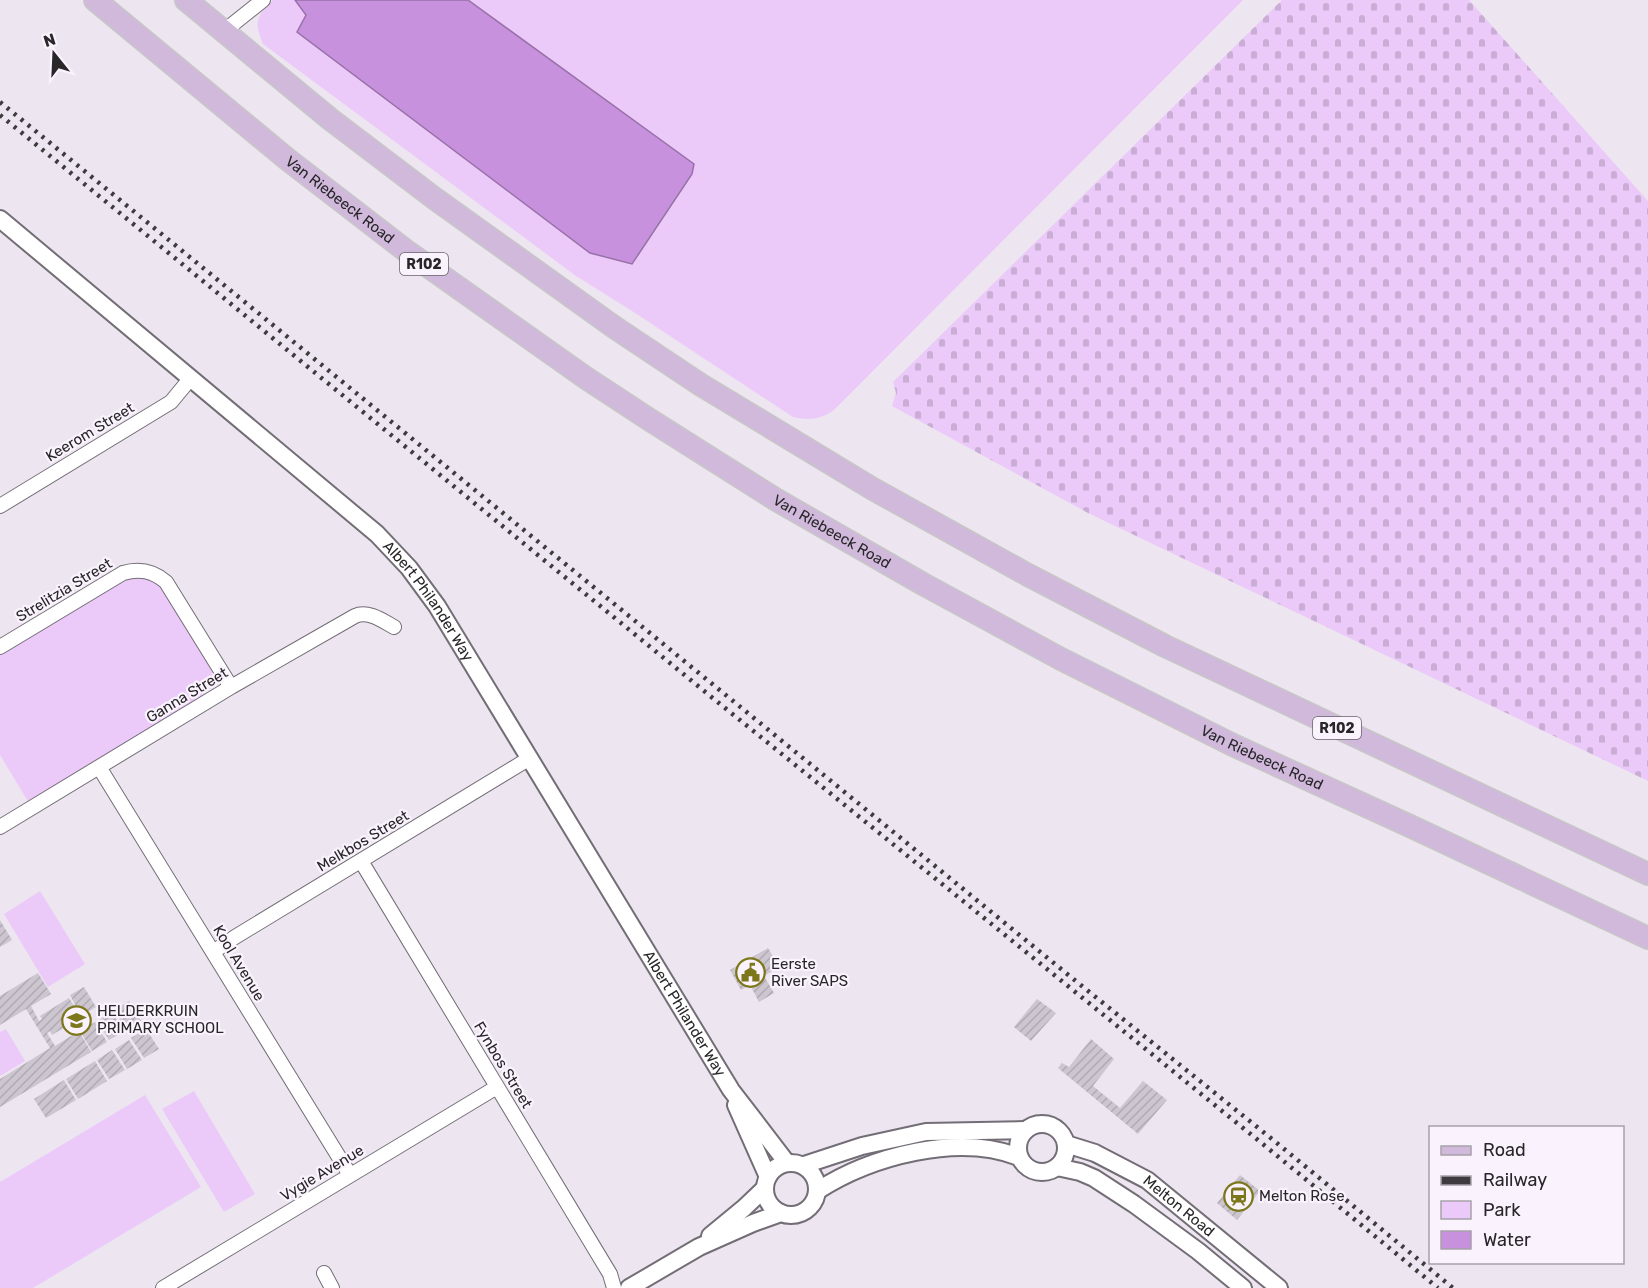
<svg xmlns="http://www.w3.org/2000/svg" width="1648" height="1288" font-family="Rubik,sans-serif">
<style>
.green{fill:#ebcaf9}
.cemetery{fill:url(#cemetery-stones)}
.water{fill:#c791dd;stroke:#9771a7;stroke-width:1.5}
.building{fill:url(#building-hatch)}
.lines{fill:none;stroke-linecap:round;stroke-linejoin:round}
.minor-casing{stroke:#736d76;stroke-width:16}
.tertiary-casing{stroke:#736d76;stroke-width:20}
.primary-casing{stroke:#c7c7c7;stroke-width:24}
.minor{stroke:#fff;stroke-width:14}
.tertiary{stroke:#fff;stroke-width:16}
.primary{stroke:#d1b9dc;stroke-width:21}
.rail{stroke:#3e3b3f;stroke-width:4.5;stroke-dasharray:3 6;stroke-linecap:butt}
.labels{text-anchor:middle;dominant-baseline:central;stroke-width:4.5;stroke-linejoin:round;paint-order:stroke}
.shield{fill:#faf3fd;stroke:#676469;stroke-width:1.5}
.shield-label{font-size:14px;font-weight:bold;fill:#282629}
.street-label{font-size:15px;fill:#282629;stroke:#faf3fd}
.poi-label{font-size:15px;fill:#282629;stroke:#faf3fd;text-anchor:start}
</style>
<defs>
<pattern id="cemetery-stones" width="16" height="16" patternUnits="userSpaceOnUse" patternTransform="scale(1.5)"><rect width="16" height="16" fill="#ebcaf9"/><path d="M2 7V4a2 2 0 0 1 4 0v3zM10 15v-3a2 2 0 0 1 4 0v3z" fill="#caadd5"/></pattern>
<pattern id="building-hatch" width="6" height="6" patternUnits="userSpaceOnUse" patternTransform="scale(1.5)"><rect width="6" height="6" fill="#cdc6d0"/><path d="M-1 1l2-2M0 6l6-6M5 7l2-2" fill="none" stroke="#b0aab3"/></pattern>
</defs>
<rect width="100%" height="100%" fill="#ede6f0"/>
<path class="green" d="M273 0H295L306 15 297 31 632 264 692 174 694 164 468 0H1243L834 410C822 419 808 421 793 417L632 311 576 276 263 44C254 21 256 17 273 0Z
M139 575 160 584 209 664C215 677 212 688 201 697L29 803 0 755V654L126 578Z
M40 891 85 964 48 987 4 914Z
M6 1029 25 1061 0 1076V1032Z
M194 1091 255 1194 224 1212 162 1109Z
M145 1095 201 1187 33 1288H0V1182Z"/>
<path class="cemetery" d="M1282 0H1469L1648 201V781L1088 513 892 406 896 393 893 382Z"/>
<path class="water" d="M295 0H468L694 164 692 174 632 264 590 253 297 32 306 15Z"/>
<path class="building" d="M0 920 12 940 0 947Z
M768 948 779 967 764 976 774 993 759 1002 750 985 741 990 730 970Z
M38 973 51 994 31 1006 39 1021 42 1019 40 1016 69 998 81 1017 52 1035 50 1031 47 1033 55 1046 79 1031 91 1052 0 1107V1079L50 1048 26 1009 0 1025V996Z
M84 987 96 1007 81 1016 70 995Z
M1037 999 1056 1013 1031 1041 1014 1027Z
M129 1001 141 1021 126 1030 114 1010Z
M112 1012 124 1031 109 1040 97 1021Z
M95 1022 107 1042 92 1051 80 1031Z
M146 1029 159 1049 144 1058 131 1038Z
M1091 1039 1114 1059 1093 1086 1120 1108 1143 1081 1167 1100 1138 1134 1058 1068 1062 1063 1069 1067Z
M129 1040 142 1060 127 1069 115 1049Z
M112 1050 125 1070 109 1079 97 1060Z
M95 1061 107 1081 78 1099 66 1079Z
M64 1080 76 1100 46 1118 34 1099Z
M1240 1175 1260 1191 1237 1220 1217 1203Z"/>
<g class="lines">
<defs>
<path id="minor" d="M223 32 263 0
M0 506 171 402 190 379
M0 647 123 573C140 568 153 571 166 582L231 687
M99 767 350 1175
M0 827 231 687 355 616C368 610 383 621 394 627
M361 861 610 1274 614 1288
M213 952 235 937 530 758
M324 1273 332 1288
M163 1288 497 1087"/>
<g id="tertiary">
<path id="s1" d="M0 219 377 534 409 568 437 606 731 1090 787 1163"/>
<path d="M736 1105 768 1177"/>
<circle cx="1042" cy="1148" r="24"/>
<path id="s2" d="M1066 1144 1095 1153 1147 1180 1279 1288"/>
<circle cx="791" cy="1189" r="26"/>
<path d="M804 1165 862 1146 926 1132 1026 1130"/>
<path d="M1057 1167 1080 1172 1094 1178 1134 1204 1198 1251 1243 1288"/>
<path d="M817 1191C871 1156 958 1133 1019 1157"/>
<path d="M710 1236 744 1208 765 1188"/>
<path d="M629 1288 699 1247 753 1223 781 1213"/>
</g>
<g id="primary">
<path id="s3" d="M95 0 287 159 405 250 586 378 650 420 775 499 923 584 1061 659 1233 745 1410 826 1648 938"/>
<path d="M186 0 330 119 434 198 614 327 701 385 873 489 1028 575 1165 646 1648 874"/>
</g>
</defs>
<use href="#minor" class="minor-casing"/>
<use href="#tertiary" class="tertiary-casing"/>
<use href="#primary" class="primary-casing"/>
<use href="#minor" class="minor"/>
<use href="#tertiary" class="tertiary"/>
<use href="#primary" class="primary"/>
<path class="rail" d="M0 102 1077 982 1272 1139 1453 1288
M0 115 709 695 1264 1145 1438 1288"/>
</g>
<defs>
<symbol id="civic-ring" viewBox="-11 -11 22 22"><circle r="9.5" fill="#faf3fd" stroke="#7d771c" stroke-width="1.5"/><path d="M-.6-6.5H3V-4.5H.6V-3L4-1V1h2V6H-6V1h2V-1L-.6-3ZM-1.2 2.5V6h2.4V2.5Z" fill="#7d771c"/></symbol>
<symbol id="school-ring" viewBox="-11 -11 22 22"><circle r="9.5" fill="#faf3fd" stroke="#7d771c" stroke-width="1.5"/><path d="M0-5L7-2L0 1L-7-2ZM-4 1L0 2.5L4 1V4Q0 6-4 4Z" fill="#7d771c"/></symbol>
<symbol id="station-ring" viewBox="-11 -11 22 22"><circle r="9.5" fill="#faf3fd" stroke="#7d771c" stroke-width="1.5"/><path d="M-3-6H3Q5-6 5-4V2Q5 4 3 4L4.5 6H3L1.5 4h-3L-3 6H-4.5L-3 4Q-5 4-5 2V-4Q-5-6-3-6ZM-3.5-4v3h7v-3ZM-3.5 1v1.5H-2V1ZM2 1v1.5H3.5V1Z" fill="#7d771c"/></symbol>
</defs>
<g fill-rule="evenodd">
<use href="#civic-ring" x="734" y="956" width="33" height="33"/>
<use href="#school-ring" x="60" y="1004" width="33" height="33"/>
<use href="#station-ring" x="1222" y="1180" width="33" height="33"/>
</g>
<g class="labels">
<g class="shield">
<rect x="400" y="253" width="48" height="22" rx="4.5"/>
<rect x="1313" y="717" width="48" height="22" rx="4.5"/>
</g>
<g class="shield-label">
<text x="424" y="264">R102</text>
<text x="1337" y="728">R102</text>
</g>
<g class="street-label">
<text stroke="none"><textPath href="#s3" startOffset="316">Van Riebeeck Road</textPath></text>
<text transform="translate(90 432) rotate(-31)">Keerom Street</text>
<text stroke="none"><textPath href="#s3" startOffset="910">Van Riebeeck Road</textPath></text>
<text transform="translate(64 590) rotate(-31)">Strelitzia Street</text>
<text stroke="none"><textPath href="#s1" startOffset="576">Albert Philander Way</textPath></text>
<text transform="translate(187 695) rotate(-31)">Ganna Street</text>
<text stroke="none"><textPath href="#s3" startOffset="1396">Van Riebeeck Road</textPath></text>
<text transform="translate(363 841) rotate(-31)">Melkbos Street</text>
<text transform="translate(239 963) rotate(59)">Kool Avenue</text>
<text stroke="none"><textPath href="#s1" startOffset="1062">Albert Philander Way</textPath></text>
<text transform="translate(503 1065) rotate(59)">Fynbos Street</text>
<text transform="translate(322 1173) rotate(-31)">Vygie Avenue</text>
<text stroke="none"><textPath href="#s2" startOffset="130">Melton Road</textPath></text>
</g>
<g class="poi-label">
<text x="771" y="964">Eerste<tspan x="771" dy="17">River SAPS</tspan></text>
<text x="97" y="1011">HELDERKRUIN<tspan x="97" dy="17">PRIMARY SCHOOL</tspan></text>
<text x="1259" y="1196">Melton Rose</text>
</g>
</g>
<rect x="1429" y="1126" width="195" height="138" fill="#faf3fd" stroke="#a6a1a8" stroke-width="1.5"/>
<rect x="1441" y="1146" width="30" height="9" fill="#d1b9dc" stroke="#a6a1a8" stroke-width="1.5"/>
<text x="1483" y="1156" font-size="18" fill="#282629">Road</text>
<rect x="1441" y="1176" width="30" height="9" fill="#3e3b3f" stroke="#a6a1a8" stroke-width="1.5"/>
<text x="1483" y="1186" font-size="18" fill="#282629">Railway</text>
<rect x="1441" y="1201" width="30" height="18" fill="#ebcaf9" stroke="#a6a1a8" stroke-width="1.5"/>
<text x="1483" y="1216" font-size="18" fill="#282629">Park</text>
<rect x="1441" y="1231" width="30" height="18" fill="#c791dd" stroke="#a6a1a8" stroke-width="1.5"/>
<text x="1483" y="1246" font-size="18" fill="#282629">Water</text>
<g transform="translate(54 54) rotate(342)" stroke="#faf3fd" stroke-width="4.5" paint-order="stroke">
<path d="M0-4.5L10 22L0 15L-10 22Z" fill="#282629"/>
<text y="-9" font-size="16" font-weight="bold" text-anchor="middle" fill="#282629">N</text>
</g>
</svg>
